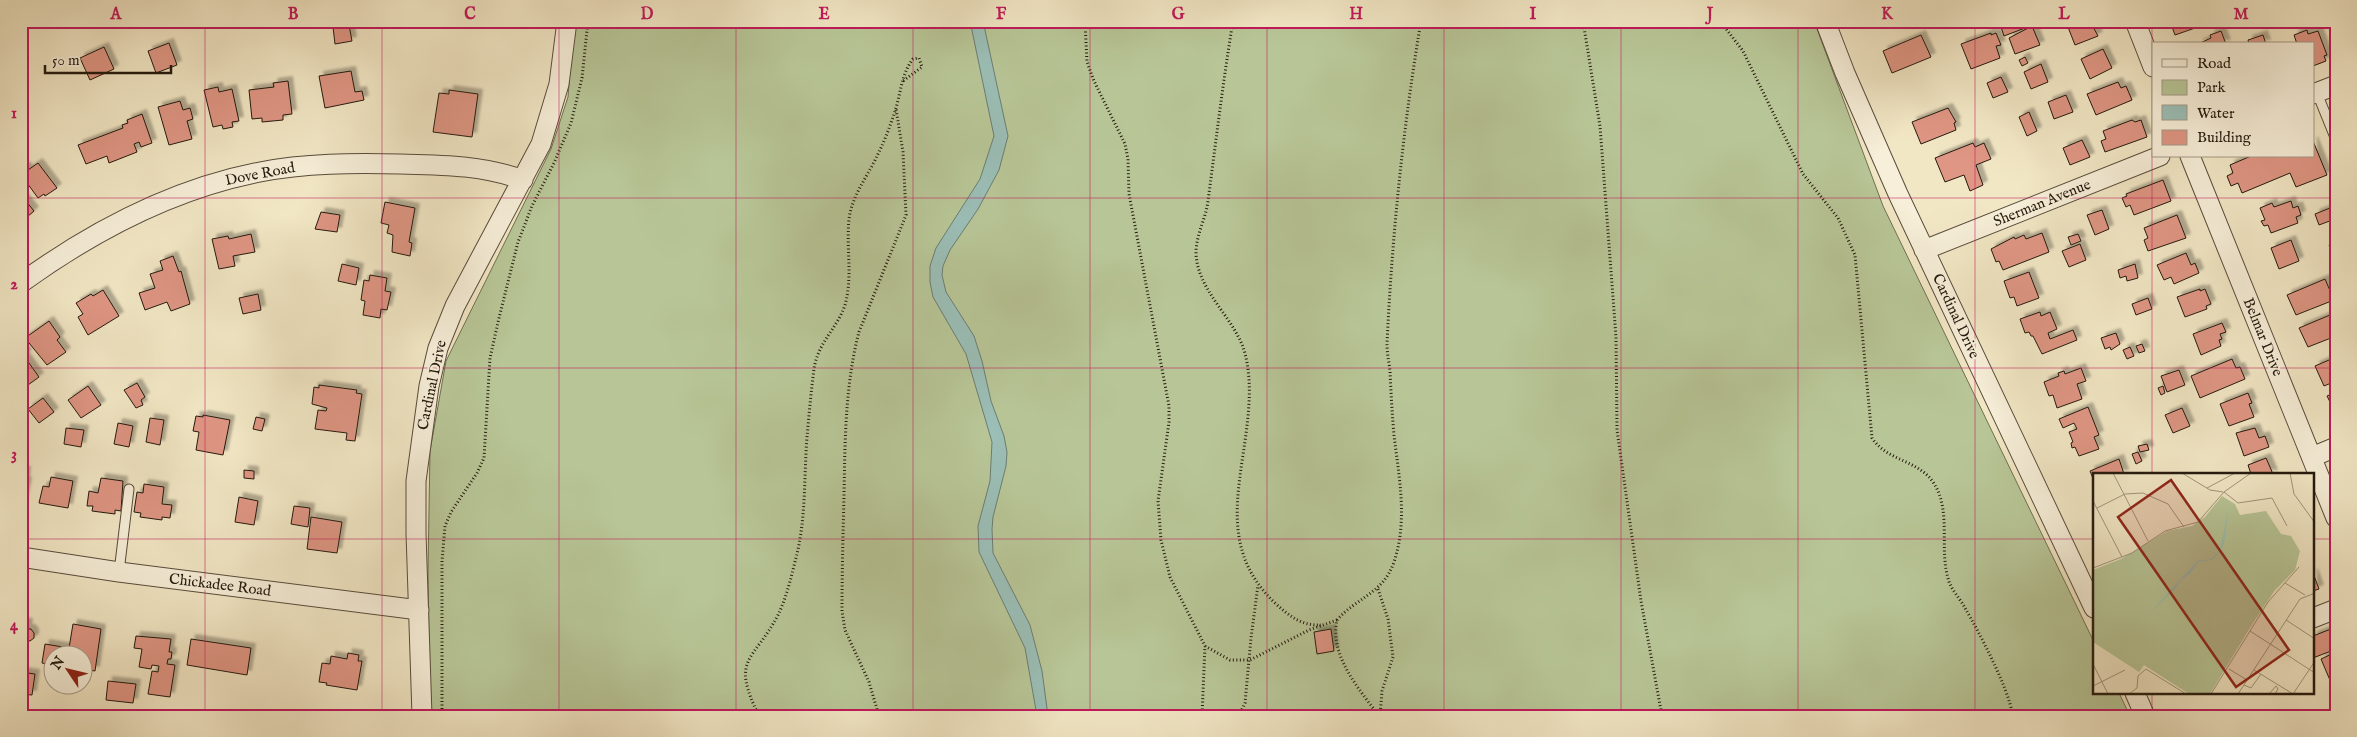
<svg xmlns="http://www.w3.org/2000/svg" width="2357" height="737" font-family="'IM FELL English',serif">
<style>
.green{fill:#b8c697;stroke:#6e7052}
.water{fill:#9bbfb7;stroke:#6b7d73}
.building{fill:#df9684;stroke:#24190e;filter:url(#shadow)}
.lines{fill:none;stroke-linecap:round;stroke-linejoin:round}
.lane-casing{stroke:#584c3c;stroke-width:11}
.street-casing{stroke:#584c3c;stroke-width:21}
.path{stroke:#24190e;stroke-width:3;stroke-dasharray:1 2.5;stroke-linecap:butt}
.lane{stroke:#f7efd9;stroke-width:9}
.street{stroke:#f7efd9;stroke-width:19}
.grid{fill:none;stroke:#c2185b;stroke-width:1;stroke-opacity:0.55}
.labels{text-anchor:middle;dominant-baseline:central;stroke-width:4;stroke-linejoin:round;paint-order:stroke}
.street-label{font-size:15px;fill:#24190e;stroke:#f7efd9}
.inset-road{fill:none;stroke:#a0957c;stroke-width:1}
.view{fill:#8f2418;fill-opacity:0.15;stroke:#8f2418;stroke-width:2.5}
.inset-edge{fill:none;stroke:#24190e;stroke-width:2.5}
.neatline{fill:none;stroke:#c2185b;stroke-width:2}
.grid-label{font-size:16px;text-anchor:middle;font-weight:bold;fill:#c2185b}
</style>
<defs>
<filter id="shadow"><feDropShadow dx="4.5" dy="-4.5" stdDeviation="1" flood-color="#0004"/></filter>
</defs>
<rect width="100%" height="100%" fill="#f2e7c5"/>
<filter id="stains"><feTurbulence type="fractalNoise" baseFrequency=".004" numOctaves="4"/><feColorMatrix values="0 0 0 0 .2 0 0 0 0 .09 0 0 0 0 .02 0 0 0 .5 -.17"/></filter>
<radialGradient id="worn" r=".72"><stop offset=".6" stop-color="#630" stop-opacity="0"/><stop offset="1" stop-color="#630" stop-opacity=".3"/></radialGradient>
<path class="green" d="M574 21H1814L1883 206 2094 642V693H2119L2130 716H430L428 572 430 451 446 361 551 149 568 97Z"/>
<path class="water" d="M970 21H983L1008 136 999 170 978 209 950 250 943 266 942 275 946 292 974 336 982 361 991 401 1004 436 1007 452 1006 466 993 517 992 529 993 553 1030 625 1042 671 1048 716H1037L1025 648 979 552 978 526 990 481 992 442 966 354 933 297 930 282V266L936 248 980 179 994 136Z"/>
<path class="building" d="M1999 21H2022L2025 28 2004 36Z
M2069 21H2090L2098 36 2075 45 2066 22Z
M2173 21H2196L2198 27 2175 35 2171 24Z
M349 25 352 41 335 44 333 27Z
M2032 26 2040 45 2015 54 2009 38Z
M2307 30 2308 34 2318 31 2327 55 2324 56 2326 61 2313 66V44H2297L2294 35Z
M2221 31 2226 44H2198L2211 38 2210 35Z
M1991 33V35L1996 33 2001 45 1996 46 2000 58 1971 69 1961 44Z
M1921 35 1931 57 1892 73 1883 51Z
M2263 35 2266 44H2249L2248 40Z
M169 43 177 65 156 73 148 51Z
M104 47 114 69 90 80 80 58Z
M2103 49 2112 68 2090 79 2081 59Z
M2025 57 2028 63 2022 66 2019 60Z
M2041 64 2048 82 2031 89 2024 72Z
M351 71 355 92 362 91 364 100 325 108 319 76Z
M2001 77 2008 92 1993 98 1987 83Z
M288 81 292 114 283 115V120L262 122V118L252 119 249 90 274 87 273 83Z
M2118 82 2121 88 2126 86 2132 100 2096 115 2087 94Z
M218 87 219 92 232 89 239 121 232 122 233 127 223 129 222 125 213 127 204 90Z
M449 90 478 94 472 137 433 132 439 93 449 94Z
M2066 95 2073 112 2054 119 2048 102Z
M180 101 183 110 190 108 193 119 187 121 192 139 169 145 158 107Z
M1948 108 1956 122 1954 123 1956 130 1921 144 1912 122Z
M2029 112 2037 131 2027 136 2019 117Z
M142 114 152 143 141 147 139 142 134 144 137 152 109 163 107 156 86 164 78 145 123 128 122 125 128 123 127 120Z
M2132 120 2135 122 2141 120 2147 137 2105 152 2101 141 2106 139 2103 131Z
M2082 140 2090 157 2070 165 2063 148Z
M2313 141 2327 175 2296 187 2290 173 2242 193 2238 183 2231 186 2227 176 2233 173 2230 165 2251 156H2313Z
M1973 143 1975 147 1984 143 1991 159 1976 165 1983 185 1970 191 1964 175 1945 182 1935 158Z
M38 163 57 188 45 196 44 194 38 198 22 176 24 174 21 169 25 166 28 170Z
M2163 180 2171 201 2134 215 2130 205 2126 207 2122 198 2127 196 2126 194Z
M21 195 34 211 21 222Z
M2291 201 2293 208 2298 206 2301 215 2296 217 2298 223 2271 233 2268 225 2264 226 2261 221 2265 220 2260 208 2272 203 2274 207Z
M385 202 415 208 409 242 412 243 410 256 392 252 393 235 387 233 389 225 381 223Z
M2330 208 2331 210 2336 209 2335 219 2319 225 2315 214Z
M2102 210 2109 229 2095 235 2087 215Z
M321 212 340 215 337 232 315 229Z
M2177 215 2186 238 2148 251 2144 240 2148 238 2144 228Z
M2042 233 2049 252 2003 270 1999 261 1996 262 1991 249 2014 237 2015 239 2024 235 2026 239Z
M251 234 255 252 233 256 235 266 219 269 212 239 228 236 229 239Z
M2078 234 2081 241 2071 245 2068 237Z
M2291 240 2299 261 2279 269 2271 248Z
M2336 242V257H2334L2329 245Z
M2080 244 2086 260 2069 267 2062 251Z
M2186 253 2191 265 2195 263 2199 273 2174 284 2171 277 2164 280 2157 265Z
M173 256 179 272 181 271 190 304 171 311 167 302 145 310 139 293 155 288 150 274 163 270 160 261Z
M342 264 359 268 356 285 338 281Z
M2135 264 2138 278 2127 281 2126 276 2120 278 2118 270Z
M2029 272 2039 298 2017 306 2014 297 2010 298 2004 281Z
M370 275 387 278 385 291 391 292 387 310 381 309 380 318 363 315 365 301 361 300 364 280 369 281Z
M2325 279 2334 300 2296 315 2287 295Z
M2200 289V291L2205 289 2211 304 2206 306 2207 309 2185 317 2177 297Z
M103 290 119 316 88 335 78 317 83 314 76 303 91 294 93 296Z
M258 294 261 310 243 314 239 298Z
M2148 298 2152 309 2136 315 2132 304Z
M2040 312 2041 316 2050 312 2057 329 2048 333 2050 339 2073 330 2077 340 2042 354 2033 336H2031L2029 332 2025 333 2020 319Z
M2330 315 2334 324H2336V336L2308 347 2299 328Z
M49 321 60 337 57 340 66 352 47 365 25 338Z
M2222 323 2226 332 2220 334 2222 339 2219 340 2221 346 2201 355 2193 334Z
M2116 333 2120 344 2111 350 2110 347 2105 349 2101 338Z
M2142 344 2145 351 2139 353 2136 346Z
M21 346 27 354 24 356 39 377 28 385 26 381 21 384Z
M2130 347 2134 356 2127 359 2123 350Z
M2336 357V381L2324 386 2315 366Z
M2232 359 2236 368 2240 367 2245 379 2200 398 2191 376Z
M2081 368 2086 381 2077 384 2082 399 2057 408 2053 395 2049 396 2044 382 2059 376 2058 373 2064 371 2065 374Z
M2179 370 2185 385 2167 392 2161 376Z
M137 383 145 397 141 400 143 405 136 408 124 390Z
M319 385 357 390 356 393 362 394 355 441 346 440 347 433 315 429 318 410 326 411 327 408 312 404 314 387 319 388Z
M88 386 101 405 81 418 68 400Z
M2163 386 2165 393 2161 395 2158 388Z
M2336 392V414L2327 396Z
M2248 393 2252 403 2249 404 2254 417 2229 426 2220 404Z
M43 398 54 412 39 423 28 409Z
M2088 407 2099 435 2094 437 2099 449 2079 456 2075 447 2072 448 2071 443 2073 442 2069 432 2077 429 2074 423 2063 428 2059 419Z
M2182 408 2190 426 2173 433 2165 415Z
M203 415 230 420 223 455 196 450 199 432 193 431 196 416 203 417Z
M256 417 265 419 262 431 253 429Z
M150 418 164 420 160 445 146 442Z
M118 423 133 426 129 447 114 444Z
M66 428 84 430 81 447 64 444Z
M2255 428 2259 438 2265 436 2269 447 2244 456 2236 433Z
M2147 444 2149 450 2140 452 2138 446Z
M2138 452 2142 461 2136 464 2132 454Z
M2266 458 2273 474H2251L2248 465Z
M2119 459 2124 474H2094V481L2090 471Z
M21 470 26 471 25 481 27 482 23 502H21Z
M244 470 254 471V479L244 478Z
M51 477 73 481 68 508 39 503 43 486 49 487Z
M101 478 123 481 121 511 115 510V514L92 511 93 506H87L89 491 98 493Z
M144 484 164 487 162 504 172 505 170 518 162 517V520L140 517 141 513 134 512 137 492 143 493Z
M239 497 258 501 254 525 235 522Z
M294 506 310 508 308 527 291 524Z
M311 517 342 522 337 553 307 549Z
M2313 573 2319 589 2313 591Z
M21 622 28 623 27 629H31L34 633V638L30 641 21 640Z
M73 624 101 629 95 671 82 669V654H52V665L42 663 45 644 69 648Z
M2336 627V649L2313 658V636Z
M1331 629 1334 651 1317 654 1314 632Z
M136 636 171 639 169 652H172L171 659H168L167 664 175 665 170 697 148 694 152 671 158 672 159 666 152 665 151 669 139 667 142 649 134 648Z
M191 639 251 648 247 675 187 665Z
M348 653 359 655 358 661H362L357 690 326 685 327 683 319 682 322 663 330 664 331 656 347 659Z
M2334 653 2336 684 2332 685 2321 659Z
M21 672 35 674 32 695 21 694Z
M108 681 136 684 133 703 106 700Z"/>
<g class="lines">
<defs>
<path id="lane" d="M2317 93 2336 140
M119 572 129 489"/>
<path id="street" d="M1825 21 1845 73 1898 194 2094 608
M2135 21 2153 67
M2313 94 2336 85
M2190 156 2336 518
M1924 250 2160 156
M21 283C93 231 172 189 260 172 305 163 354 163 400 164 443 165 482 165 523 180
M2312 457 2336 447
M21 557 119 572 419 610
M2313 618 2336 609
M2135 693 2145 716
M422 716 416 533V481L429 386 438 348 455 306 541 144 559 84 567 21"/>
</defs>
<use href="#lane" class="lane-casing"/>
<use href="#street" class="street-casing"/>
<path class="path" d="M1085 21 1087 62 1094 81 1125 144 1128 159 1129 194 1169 406V422L1158 501 1161 540 1170 577 1205 646 1202 716
M1233 21C1223 81 1216 141 1208 201 1206 218 1196 235 1196 253 1197 289 1231 315 1243 347 1249 364 1250 385 1249 403 1245 477 1213 544 1275 603 1289 616 1302 626 1321 625
M1583 21 1600 126 1616 337 1617 430 1641 601 1662 716
M1720 21 1743 51 1803 174 1838 218 1855 255 1872 438C1887 461 1918 460 1933 482 1952 510 1939 547 1948 578 1950 589 1960 598 1965 608 1980 634 2008 687 2013 716
M1378 589 1388 619 1393 657 1382 691 1380 716
M1337 620C1357 597 1383 594 1394 562 1408 520 1399 478 1394 435 1392 413 1391 392 1390 371 1389 362 1387 353 1387 344 1392 236 1403 128 1421 21
M1205 646 1230 660H1250L1309 630 1337 620C1329 655 1359 689 1379 716
M442 716V561L445 526 451 512 477 473 484 458 490 358 499 318 518 242 532 206 554 163 571 123 582 78 588 21
M759 716C730 657 753 663 778 615 787 597 792 573 797 554 806 516 804 476 807 437 809 415 811 392 814 369 818 342 837 329 845 305 853 277 846 248 849 219 852 195 868 176 878 154 885 140 891 124 896 108 901 91 902 73 913 59L919 58 922 67 903 81
M879 716 869 682 845 630 842 611C842 573 843 535 844 496 845 442 845 385 859 332L906 215 903 152 896 109
M1239 716 1245 703 1251 638 1258 585"/>
<use href="#lane" class="lane"/>
<use href="#street" class="street"/>
</g>
<path class="grid" d="M205 21V716M382 21V716M559 21V716M736 21V716M913 21V716M1090 21V716M1267 21V716M1444 21V716M1621 21V716M1798 21V716M1975 21V716M2152 21V474M21 198H2336M21 368H2336M21 539H2094M2313 539H2336M2152 693V716"/>
<g class="labels">
<g class="street-label">
<text transform="translate(260 174) rotate(-11)">Dove Road</text>
<text transform="translate(2042 203) rotate(-22)">Sherman Avenue</text>
<text transform="translate(1956 316) rotate(65)">Cardinal Drive</text>
<text transform="translate(2263 337) rotate(68)">Belmar Drive</text>
<text transform="translate(432 385) rotate(-78)">Cardinal Drive</text>
<text transform="translate(220 585) rotate(7)">Chickadee Road</text>
</g>
</g>
<g transform="translate(2093 473)">
<rect width="221" height="221" fill="#f2e7c5"/>
<path d="M129 23 142 31 147 42 173 38 188 61 198 63 207 78 202 97 182 117 158 153 117 221H96L51 192 46 199 0 169V97L28 86 74 58 99 53 112 44Z" fill="#b8c697"/>
<path d="M136 34 131 71 128 77 119 87 105 89 97 101 88 107 83 115 56 141 104 88 118 86 127 77Z" fill="#9bbfb7"/>
<path class="inset-road" d="M20 0 55 68M89 0 117 17 130 19M197 0 201 21 222 50M114 15 142 0M131 19 145 30 179 25 194 53M0 28 29 84M4 35 32 21 50 20 75 31 91 54M0 95 39 80 72 58 105 49 131 19 158 0M192 110 212 122M193 147 222 166M157 158 222 200M0 191 15 221M136 196 154 207M161 197 200 221M151 212 158 215 168 201M0 213 32 197M36 221 44 215 45 203 53 196 93 221M118 221 175 129 206 94M145 221 207 126 222 120M176 221 183 213 185 216 182 221M200 221 222 188"/>
<path class="view" d="M78 7 196 177 143 214 25 44Z"/>
<rect width="221" height="221" class="inset-edge"/>
</g>
<rect width="2357" height="737" fill="none" stroke="#f2e7c5" stroke-width="55"/>
<rect x="2152" y="42" width="162" height="115" fill="#f7efd9" stroke="#a39988"/>
<rect x="2162" y="59" width="25" height="8" fill="#f7efd9" stroke="#a39988"/>
<text x="2197" y="68" font-size="15" fill="#24190e">Road</text>
<rect x="2162" y="80" width="25" height="15" fill="#b8c697" stroke="#a39988"/>
<text x="2197" y="92" font-size="15" fill="#24190e">Park</text>
<rect x="2162" y="105" width="25" height="15" fill="#9bbfb7" stroke="#a39988"/>
<text x="2197" y="118" font-size="15" fill="#24190e">Water</text>
<rect x="2162" y="130" width="25" height="15" fill="#df9684" stroke="#a39988"/>
<text x="2197" y="142" font-size="15" fill="#24190e">Building</text>
<g transform="translate(68 670) rotate(305)"><circle r="24" fill="#f7efd9" stroke="#a39988"/>
<path d="M0-4L9 19L0 12L-9 19Z" fill="#8f2418"/>
<text y="-8" font-size="14" font-weight="bold" text-anchor="middle" fill="#24190e">N</text>
</g>
<path d="M45 65v8h126v-8" fill="none" stroke="#24190e" stroke-width="2.5"/>
<text x="52" y="65" font-size="15" fill="#24190e" stroke="#f7efd9" stroke-width="4" paint-order="stroke">50 m</text>
<rect x="28" y="28" width="2302" height="682" class="neatline"/>
<g class="grid-label">
<text x="116" y="19">A</text>
<text x="293" y="19">B</text>
<text x="470" y="19">C</text>
<text x="647" y="19">D</text>
<text x="824" y="19">E</text>
<text x="1001" y="19">F</text>
<text x="1178" y="19">G</text>
<text x="1356" y="19">H</text>
<text x="1533" y="19">I</text>
<text x="1710" y="19">J</text>
<text x="1887" y="19">K</text>
<text x="2064" y="19">L</text>
<text x="2241" y="19">M</text>
<text x="14" y="118">1</text>
<text x="14" y="289">2</text>
<text x="14" y="459">3</text>
<text x="14" y="630">4</text>
</g>
<rect width="100%" height="100%" filter="url(#stains)"/>
<rect width="100%" height="100%" fill="url(#worn)"/>
</svg>
